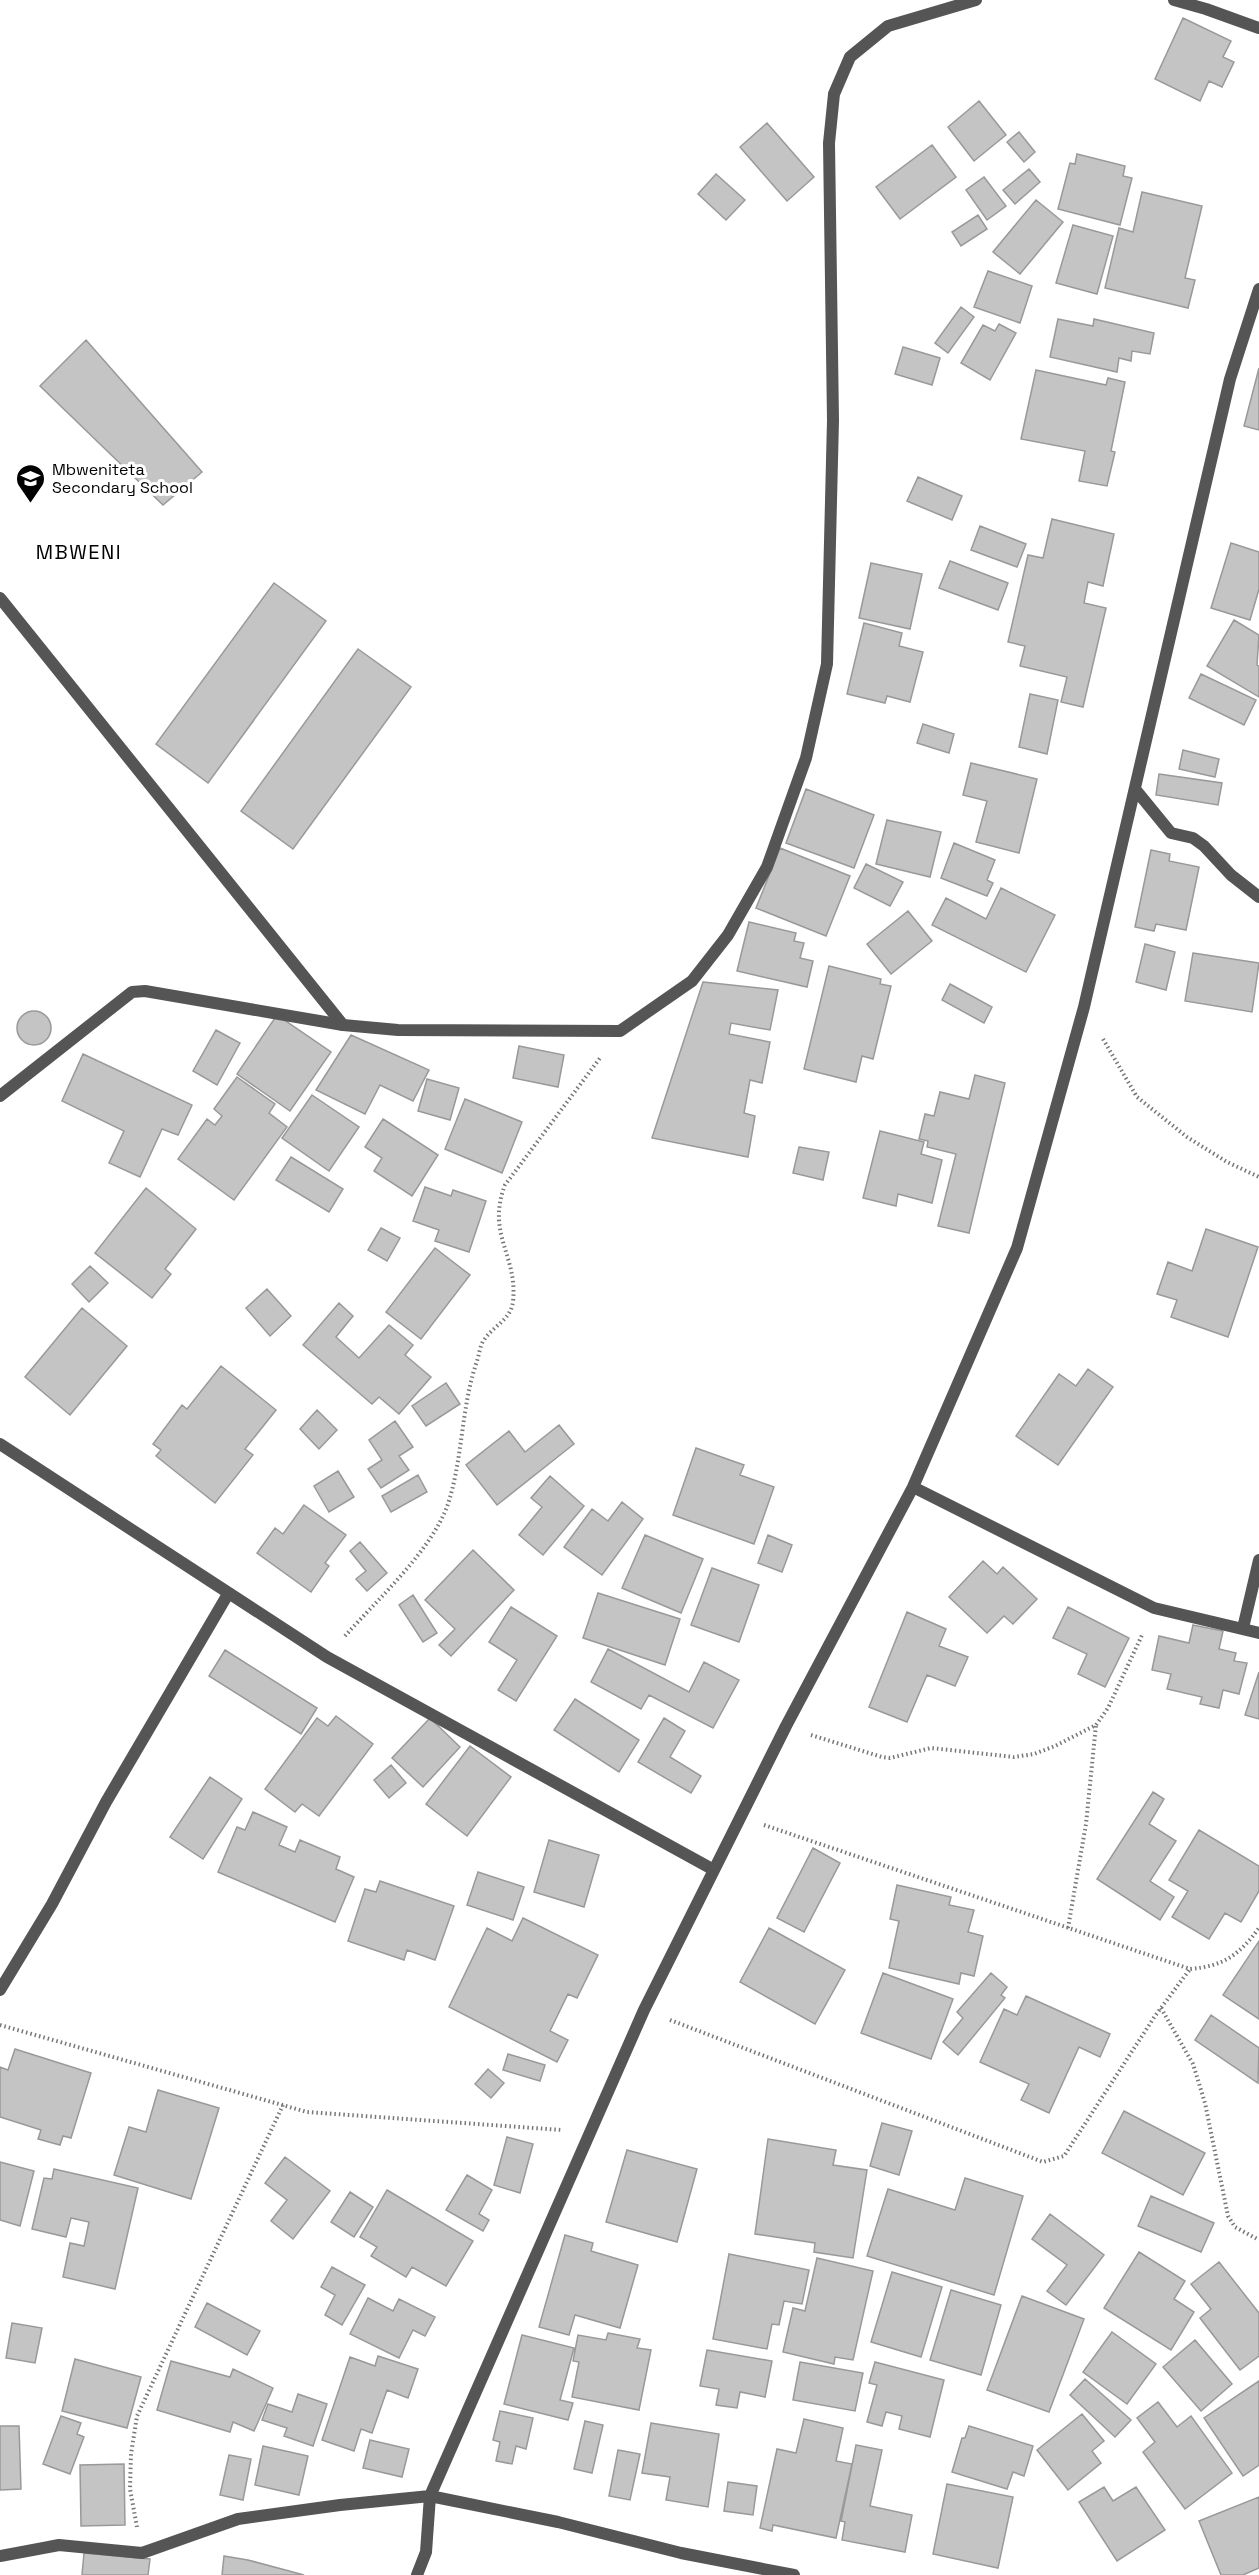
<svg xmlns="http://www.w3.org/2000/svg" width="1259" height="2575" font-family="'Space Grotesk',sans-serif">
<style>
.building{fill:#c4c4c4;stroke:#999;stroke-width:1.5}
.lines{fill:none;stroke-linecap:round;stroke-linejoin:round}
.path{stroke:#777;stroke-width:4;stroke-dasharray:1.5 3;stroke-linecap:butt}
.service{stroke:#555;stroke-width:12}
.minor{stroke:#555;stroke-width:12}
.labels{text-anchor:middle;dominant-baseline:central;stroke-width:6;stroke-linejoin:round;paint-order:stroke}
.poi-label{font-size:16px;fill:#000;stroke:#fff;text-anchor:start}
.quarter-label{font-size:20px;letter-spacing:1.5px;fill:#000;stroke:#fff}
</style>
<rect width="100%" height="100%" fill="#fff"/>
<path class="building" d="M1183 18 1231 41 1223 57 1234 62 1222 87 1209 81 1200 101 1155 79Z
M979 101 1006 135 974 161 948 127Z
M767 123 814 177 787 201 740 147Z
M1019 132 1035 152 1024 162 1007 142Z
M932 145 956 177 900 219 876 187Z
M1077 154 1125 166 1123 176 1132 178 1120 225 1058 209 1070 163 1075 164Z
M1029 169 1040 182 1015 204 1003 190Z
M716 174 745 200 726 220 698 194Z
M984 177 1006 206 987 220 966 190Z
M1142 192 1202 206 1185 278 1195 280 1188 308 1105 288 1119 228 1133 232Z
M1036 200 1063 222 1020 274 993 252Z
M978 215 987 229 961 246 952 232Z
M1073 225 1113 236 1097 294 1056 283Z
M988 271 1032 286 1020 323 974 307Z
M961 307 974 317 948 353 935 343Z
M1058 319 1093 326 1094 319 1154 333 1150 354 1132 351 1131 361 1119 358 1117 372 1050 357Z
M999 324 1016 333 990 380 961 363 983 325 995 331Z
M86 340 202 472 163 505 40 386Z
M903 347 940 358 932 385 895 374Z
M1259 368V430L1244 426Z
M1036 370 1106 385 1108 378 1125 382 1111 451 1115 452 1107 486 1079 481 1085 451 1021 439Z
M918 477 962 496 952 520 907 501Z
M1052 519 1114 534 1103 586 1088 582 1084 603 1106 608 1083 707 1061 702 1067 677 1020 666 1025 646 1008 642 1028 555 1043 558Z
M980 526 1026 544 1017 567 971 550Z
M1231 543 1259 552V589L1250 620 1211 608Z
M950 561 1008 583 998 610 939 588Z
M871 563 922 574 910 629 859 618Z
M274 583 326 621 208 783 156 744Z
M1234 620 1259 635 1257 665 1259 666V697L1207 666Z
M864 623 902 633 899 646 923 652 910 702 887 696 885 703 847 694Z
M358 649 411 687 293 849 241 811Z
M1201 674 1256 700 1244 725 1189 698Z
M1030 694 1058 700 1047 754 1019 747Z
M923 724 954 734 949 753 917 743Z
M1183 750 1219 759 1215 777 1179 769Z
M971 763 1037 779 1019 853 976 842 987 801 963 795Z
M1159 774 1222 783 1218 805 1156 795Z
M806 789 874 815 854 868 786 843Z
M887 820 941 832 930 877 876 864Z
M954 843 995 860 987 880 993 883 987 896 941 878Z
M780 848 850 876 826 936 756 908Z
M1151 850 1170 854 1169 861 1199 867 1186 930 1156 924 1154 931 1135 927Z
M866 864 903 882 890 906 854 888Z
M1001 888 1055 915 1026 972 932 925 946 898 986 919Z
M908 911 932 941 891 974 867 944Z
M749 922 796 933 794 941 804 943 800 958 813 961 807 987 737 971Z
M1145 944 1175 952 1166 990 1136 982Z
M1193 953 1259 963 1252 1012 1185 1001Z
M829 966 881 979 880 984 891 986 873 1059 862 1056 856 1082 804 1069Z
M703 982 778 990 770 1030 731 1023 729 1034 770 1042 762 1083 750 1080 744 1113 755 1116 748 1157 652 1138Z
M950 984 992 1007 984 1023 942 1000Z
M17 1028a17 17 0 1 1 34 0a17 17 0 1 1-34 0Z
M277 1015 331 1052 290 1111 237 1074Z
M216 1030 240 1043 217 1085 193 1071Z
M351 1035 429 1070 413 1101 380 1085 365 1114 316 1090Z
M519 1046 564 1055 558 1087 513 1078Z
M83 1054 192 1105 178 1135 162 1129 140 1177 109 1163 124 1131 62 1101Z
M975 1075 1005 1083 969 1233 938 1226 956 1154 927 1147 928 1141 919 1139 925 1114 934 1116 940 1092 969 1099Z
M237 1077 275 1104 269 1113 287 1127 234 1200 178 1159 207 1119 215 1125 222 1116 214 1109Z
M427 1079 459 1088 450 1120 418 1111Z
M312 1095 359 1127 329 1171 282 1138Z
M465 1099 522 1122 502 1173 445 1149Z
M383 1119 438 1155 412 1196 374 1171 382 1158 365 1147Z
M880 1131 924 1142 921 1154 942 1160 932 1203 898 1194 896 1206 863 1198Z
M799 1147 829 1152 823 1180 793 1173Z
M291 1157 343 1189 329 1212 276 1180Z
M425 1187 451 1196 453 1190 486 1201 469 1252 435 1241 439 1230 413 1221Z
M146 1188 196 1229 165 1269 171 1274 152 1298 95 1253Z
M381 1228 400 1238 387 1261 368 1250Z
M1206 1229 1258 1247 1228 1337 1171 1317 1177 1300 1157 1294 1168 1262 1192 1271Z
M435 1248 470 1275 421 1339 386 1312Z
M90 1266 108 1283 89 1302 72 1284Z
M267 1289 291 1316 270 1336 246 1308Z
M339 1303 353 1316 336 1337 359 1358 389 1325 413 1345 405 1355 431 1377 399 1414 379 1397 372 1404 303 1345Z
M82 1308 127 1346 70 1415 25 1377Z
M221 1366 276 1410 245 1449 253 1455 215 1503 156 1456 161 1450 153 1444 182 1405 187 1409Z
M1088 1369 1113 1387 1058 1465 1016 1436 1059 1374 1076 1386Z
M446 1383 460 1404 426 1426 412 1406Z
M317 1410 337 1430 319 1449 300 1429Z
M395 1421 413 1447 399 1456 409 1470 381 1488 368 1469 382 1460 369 1440Z
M559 1425 574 1444 497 1505 466 1465 509 1431 525 1452Z
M696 1448 744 1465 740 1475 774 1487 754 1544 673 1515Z
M338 1471 354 1497 329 1512 314 1486Z
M418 1475 427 1492 391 1512 382 1496Z
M550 1476 584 1506 543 1555 519 1535 542 1507 531 1498Z
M622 1502 643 1519 602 1575 564 1547 592 1509 608 1521Z
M304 1505 346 1535 325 1563 329 1566 311 1592 257 1553 275 1528 283 1534Z
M645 1535 703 1559 681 1613 622 1588Z
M768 1535 792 1545 782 1572 758 1563Z
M360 1542 387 1573 367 1591 356 1579 366 1571 350 1551Z
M473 1550 514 1590 451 1656 439 1645 455 1629 425 1600Z
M983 1561 997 1574 1003 1567 1037 1599 1013 1624 1004 1616 987 1633 949 1597Z
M712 1568 759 1585 739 1642 691 1625Z
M598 1593 680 1619 665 1665 583 1638Z
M413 1595 437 1633 423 1642 399 1605Z
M511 1607 557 1636 516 1701 498 1690 517 1660 489 1642Z
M1068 1607 1129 1638 1105 1687 1078 1674 1087 1654 1053 1638Z
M907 1612 946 1629 939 1646 968 1657 955 1686 927 1675 907 1722 869 1707Z
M1193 1625 1223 1631 1219 1649 1236 1653 1234 1661 1247 1663 1239 1694 1223 1690 1219 1708 1200 1704 1202 1697 1167 1689 1171 1674 1152 1670 1159 1636 1189 1643Z
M608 1649 689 1692 704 1662 739 1680 713 1728 649 1695 641 1709 591 1682Z
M225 1650 317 1708 301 1734 209 1676Z
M1259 1672V1719L1245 1715Z
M575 1699 639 1740 619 1772 554 1730Z
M336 1716 373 1744 319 1816 302 1804 295 1812 265 1789 317 1718 328 1726Z
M430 1718 460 1747 423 1787 392 1758Z
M664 1718 685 1731 670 1757 701 1776 691 1793 638 1762Z
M470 1746 511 1777 467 1836 426 1804Z
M391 1765 406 1783 389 1798 374 1780Z
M210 1777 242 1799 203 1859 170 1837Z
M1153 1792 1164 1799 1149 1824 1176 1841 1150 1881 1174 1897 1160 1920 1097 1879Z
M253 1812 287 1827 279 1845 295 1852 300 1840 340 1857 336 1869 354 1877 335 1922 218 1872 237 1827 245 1830Z
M1199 1830 1259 1866V1891L1241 1922 1225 1913 1209 1939 1172 1917 1188 1891 1169 1880Z
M549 1840 599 1855 584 1907 534 1892Z
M813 1848 840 1863 804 1932 777 1918Z
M478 1872 524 1887 513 1920 467 1905Z
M380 1881 454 1906 435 1960 407 1950 404 1960 348 1941 365 1889 376 1892Z
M897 1885 951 1897 949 1905 974 1910 968 1932 983 1936 974 1976 961 1973 959 1984 889 1968 899 1921 890 1919Z
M523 1918 598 1955 577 1998 568 1994 550 2031 568 2040 557 2062 449 2007 487 1928 512 1941Z
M769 1928 845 1970 815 2024 740 1982Z
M1259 1941V2019L1223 1995Z
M883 1973 953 1999 931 2059 861 2033Z
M991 1973 1007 1987 1001 1995 1005 1998 958 2055 943 2042 963 2018 957 2012Z
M1026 1996 1110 2034 1100 2057 1079 2047 1049 2113 1021 2100 1029 2084 980 2062 1004 2009 1017 2015Z
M1211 2015 1259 2048 1258 2083 1195 2040Z
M15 2049 91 2073 71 2138 63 2136 60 2145 38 2139 41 2130 0 2117V2067L8 2070Z
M508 2054 545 2065 540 2081 503 2070Z
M488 2069 504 2083 491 2098 475 2084Z
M158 2090 219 2108 191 2199 114 2175 129 2127 146 2132Z
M1124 2111 1205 2153 1183 2195 1102 2153Z
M882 2123 912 2131 899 2175 870 2166Z
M507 2137 533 2144 520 2193 494 2185Z
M768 2139 836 2150 833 2165 867 2170 853 2258 814 2252 815 2243 755 2234Z
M627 2150 697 2169 677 2242 606 2222Z
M285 2157 330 2191 293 2239 271 2221 287 2200 265 2183Z
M0 2162 34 2171 20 2226 0 2220Z
M54 2169 138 2188 115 2289 63 2277 70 2243 84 2246 89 2222 71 2218 66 2237 32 2229 44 2178 52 2179Z
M467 2175 492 2190 479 2214 489 2220 483 2231 446 2210Z
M965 2178 1023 2196 994 2295 867 2256 888 2189 955 2210Z
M387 2190 473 2241 446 2286 412 2267 406 2277 371 2256 377 2247 360 2237Z
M350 2192 373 2207 354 2237 331 2222Z
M1151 2196 1214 2223 1201 2252 1138 2226Z
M1050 2214 1104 2255 1066 2305 1047 2291 1067 2265 1032 2239Z
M565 2235 593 2243 591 2251 638 2265 620 2328 575 2315 569 2335 539 2327Z
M1139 2252 1185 2281 1174 2299 1194 2312 1171 2350 1104 2308Z
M729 2254 809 2270 802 2304 784 2301 779 2325 772 2324 767 2349 713 2339Z
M817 2258 873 2271 853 2360 835 2357 834 2364 783 2352 793 2308 805 2311Z
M1219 2262 1259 2313V2356L1240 2370 1200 2318 1211 2309 1191 2284Z
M332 2267 365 2285 342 2325 325 2315 335 2295 321 2287Z
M892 2272 942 2287 921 2357 871 2342Z
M951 2290 1001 2305 981 2375 930 2360Z
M1022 2296 1084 2319 1049 2412 987 2390Z
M368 2298 393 2311 399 2299 435 2317 425 2336 413 2330 399 2358 350 2334Z
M207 2303 260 2331 247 2355 195 2327Z
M12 2323 42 2328 35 2363 6 2358Z
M1112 2332 1156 2364 1127 2404 1083 2372Z
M608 2333 640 2339 637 2348 651 2350 639 2410 572 2397 579 2362 573 2361 578 2335 606 2340Z
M522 2335 574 2348 560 2400 573 2403 568 2420 504 2404Z
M1195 2340 1232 2384 1201 2411 1163 2367Z
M707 2350 772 2361 765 2397 740 2392 737 2408 716 2405 719 2389 700 2386Z
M378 2356 418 2369 408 2398 387 2390 372 2433 361 2429 354 2451 322 2440 350 2357 375 2366Z
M75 2359 141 2377 127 2428 62 2411Z
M171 2361 230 2377 233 2369 273 2388 254 2431 233 2422 230 2432 157 2410Z
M800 2362 863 2373 855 2411 793 2400Z
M875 2362 944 2380 930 2437 899 2429 902 2416 886 2412 882 2426 867 2422 877 2385 869 2383Z
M1085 2379 1131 2420 1115 2437 1070 2395Z
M1259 2381V2465L1243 2476 1204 2418Z
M298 2394 327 2404 313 2446 284 2436 287 2428 262 2420 268 2404 292 2412Z
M1158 2402 1177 2427 1191 2416 1232 2473 1185 2509 1143 2452 1155 2442 1137 2418Z
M500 2411 533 2418 526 2449 516 2446 512 2464 496 2461 500 2442 493 2440Z
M1082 2414 1104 2441 1092 2451 1101 2463 1068 2490 1037 2450Z
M61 2416 81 2423 77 2434 84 2437 70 2474 43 2464Z
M804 2419 843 2428 836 2461 852 2464 836 2538 773 2525 772 2531 760 2528 777 2449 796 2453Z
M585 2421 603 2425 592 2473 574 2469Z
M651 2423 719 2434 708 2507 666 2500 670 2477 642 2473Z
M0 2426H19L21 2489 0 2490Z
M969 2426 1033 2446 1024 2476 1013 2472 1007 2489 952 2472 962 2438H965Z
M370 2440 409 2449 402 2477 363 2468Z
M856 2445 882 2450 870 2506 912 2515 905 2552 842 2540 845 2522 841 2521Z
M263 2446 308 2456 299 2495 255 2485Z
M618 2450 640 2454 630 2500 609 2496Z
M229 2455 251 2459 243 2500 220 2495Z
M124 2464 125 2525 81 2526 80 2465Z
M728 2482 757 2486 753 2515 724 2511Z
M947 2484 1013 2497 998 2568 933 2554Z
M1104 2487 1113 2501 1136 2487 1165 2530 1117 2561 1079 2502Z
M1259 2497V2568L1243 2575H1221L1199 2521Z
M84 2553 150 2559 148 2575H82Z
M224 2556 248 2560 304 2575H222Z"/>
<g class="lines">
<path class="path" d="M1103 1039 1137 1097 1187 1137 1227 1162 1259 1177
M345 1636C378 1599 432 1550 448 1504 463 1458 461 1407 477 1361 479 1355 480 1345 484 1340 494 1325 511 1320 513 1301 518 1256 486 1234 505 1185L600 1058
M811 1735 882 1757 890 1758 931 1748 1014 1757 1034 1754 1055 1746 1096 1725 1108 1708 1143 1633
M764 1825 1190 1969C1224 1966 1239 1955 1259 1928
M1068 1928 1086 1824 1096 1725
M1161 2008 1193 2064 1205 2103 1228 2216 1235 2227 1259 2240
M670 2020 1043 2162 1064 2156 1155 2016 1190 1969
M0 2025 307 2112 562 2130
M137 2527 130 2489 131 2454 137 2416 283 2105"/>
<path class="service" d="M0 598 343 1025"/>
<path class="minor" d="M1174 0 1206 9 1259 28
M1135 789 1171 833 1193 838 1204 846 1231 875 1259 897
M0 1096 132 992 145 991 343 1025 398 1030 620 1031 692 981 728 935 767 867 806 758 827 664 833 420 829 143 834 94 850 57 888 26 976 0
M0 1444 327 1657 714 1870
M913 1487 1154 1608 1259 1633
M1243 1628 1259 1560
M0 1990 52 1904 106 1802 228 1594
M0 2556 59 2545 142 2553 238 2519 340 2505 430 2496 558 2522 681 2553 794 2575
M417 2575 426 2552 430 2496 644 2010 786 1726 913 1487 1017 1248 1084 1007 1230 379 1259 289"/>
</g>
<defs>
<symbol id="school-pin" viewBox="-11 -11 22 30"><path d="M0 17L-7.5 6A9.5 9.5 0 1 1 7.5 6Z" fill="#000" stroke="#fff"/><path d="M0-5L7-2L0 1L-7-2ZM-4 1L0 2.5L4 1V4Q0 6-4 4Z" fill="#fff"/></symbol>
</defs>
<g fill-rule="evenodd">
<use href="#school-pin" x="14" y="462" width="33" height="45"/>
</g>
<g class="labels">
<g class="poi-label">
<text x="52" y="469">Mbweniteta<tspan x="52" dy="18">Secondary School</tspan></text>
</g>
<g class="quarter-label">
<text x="79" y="552">MBWENI</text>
</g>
</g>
</svg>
